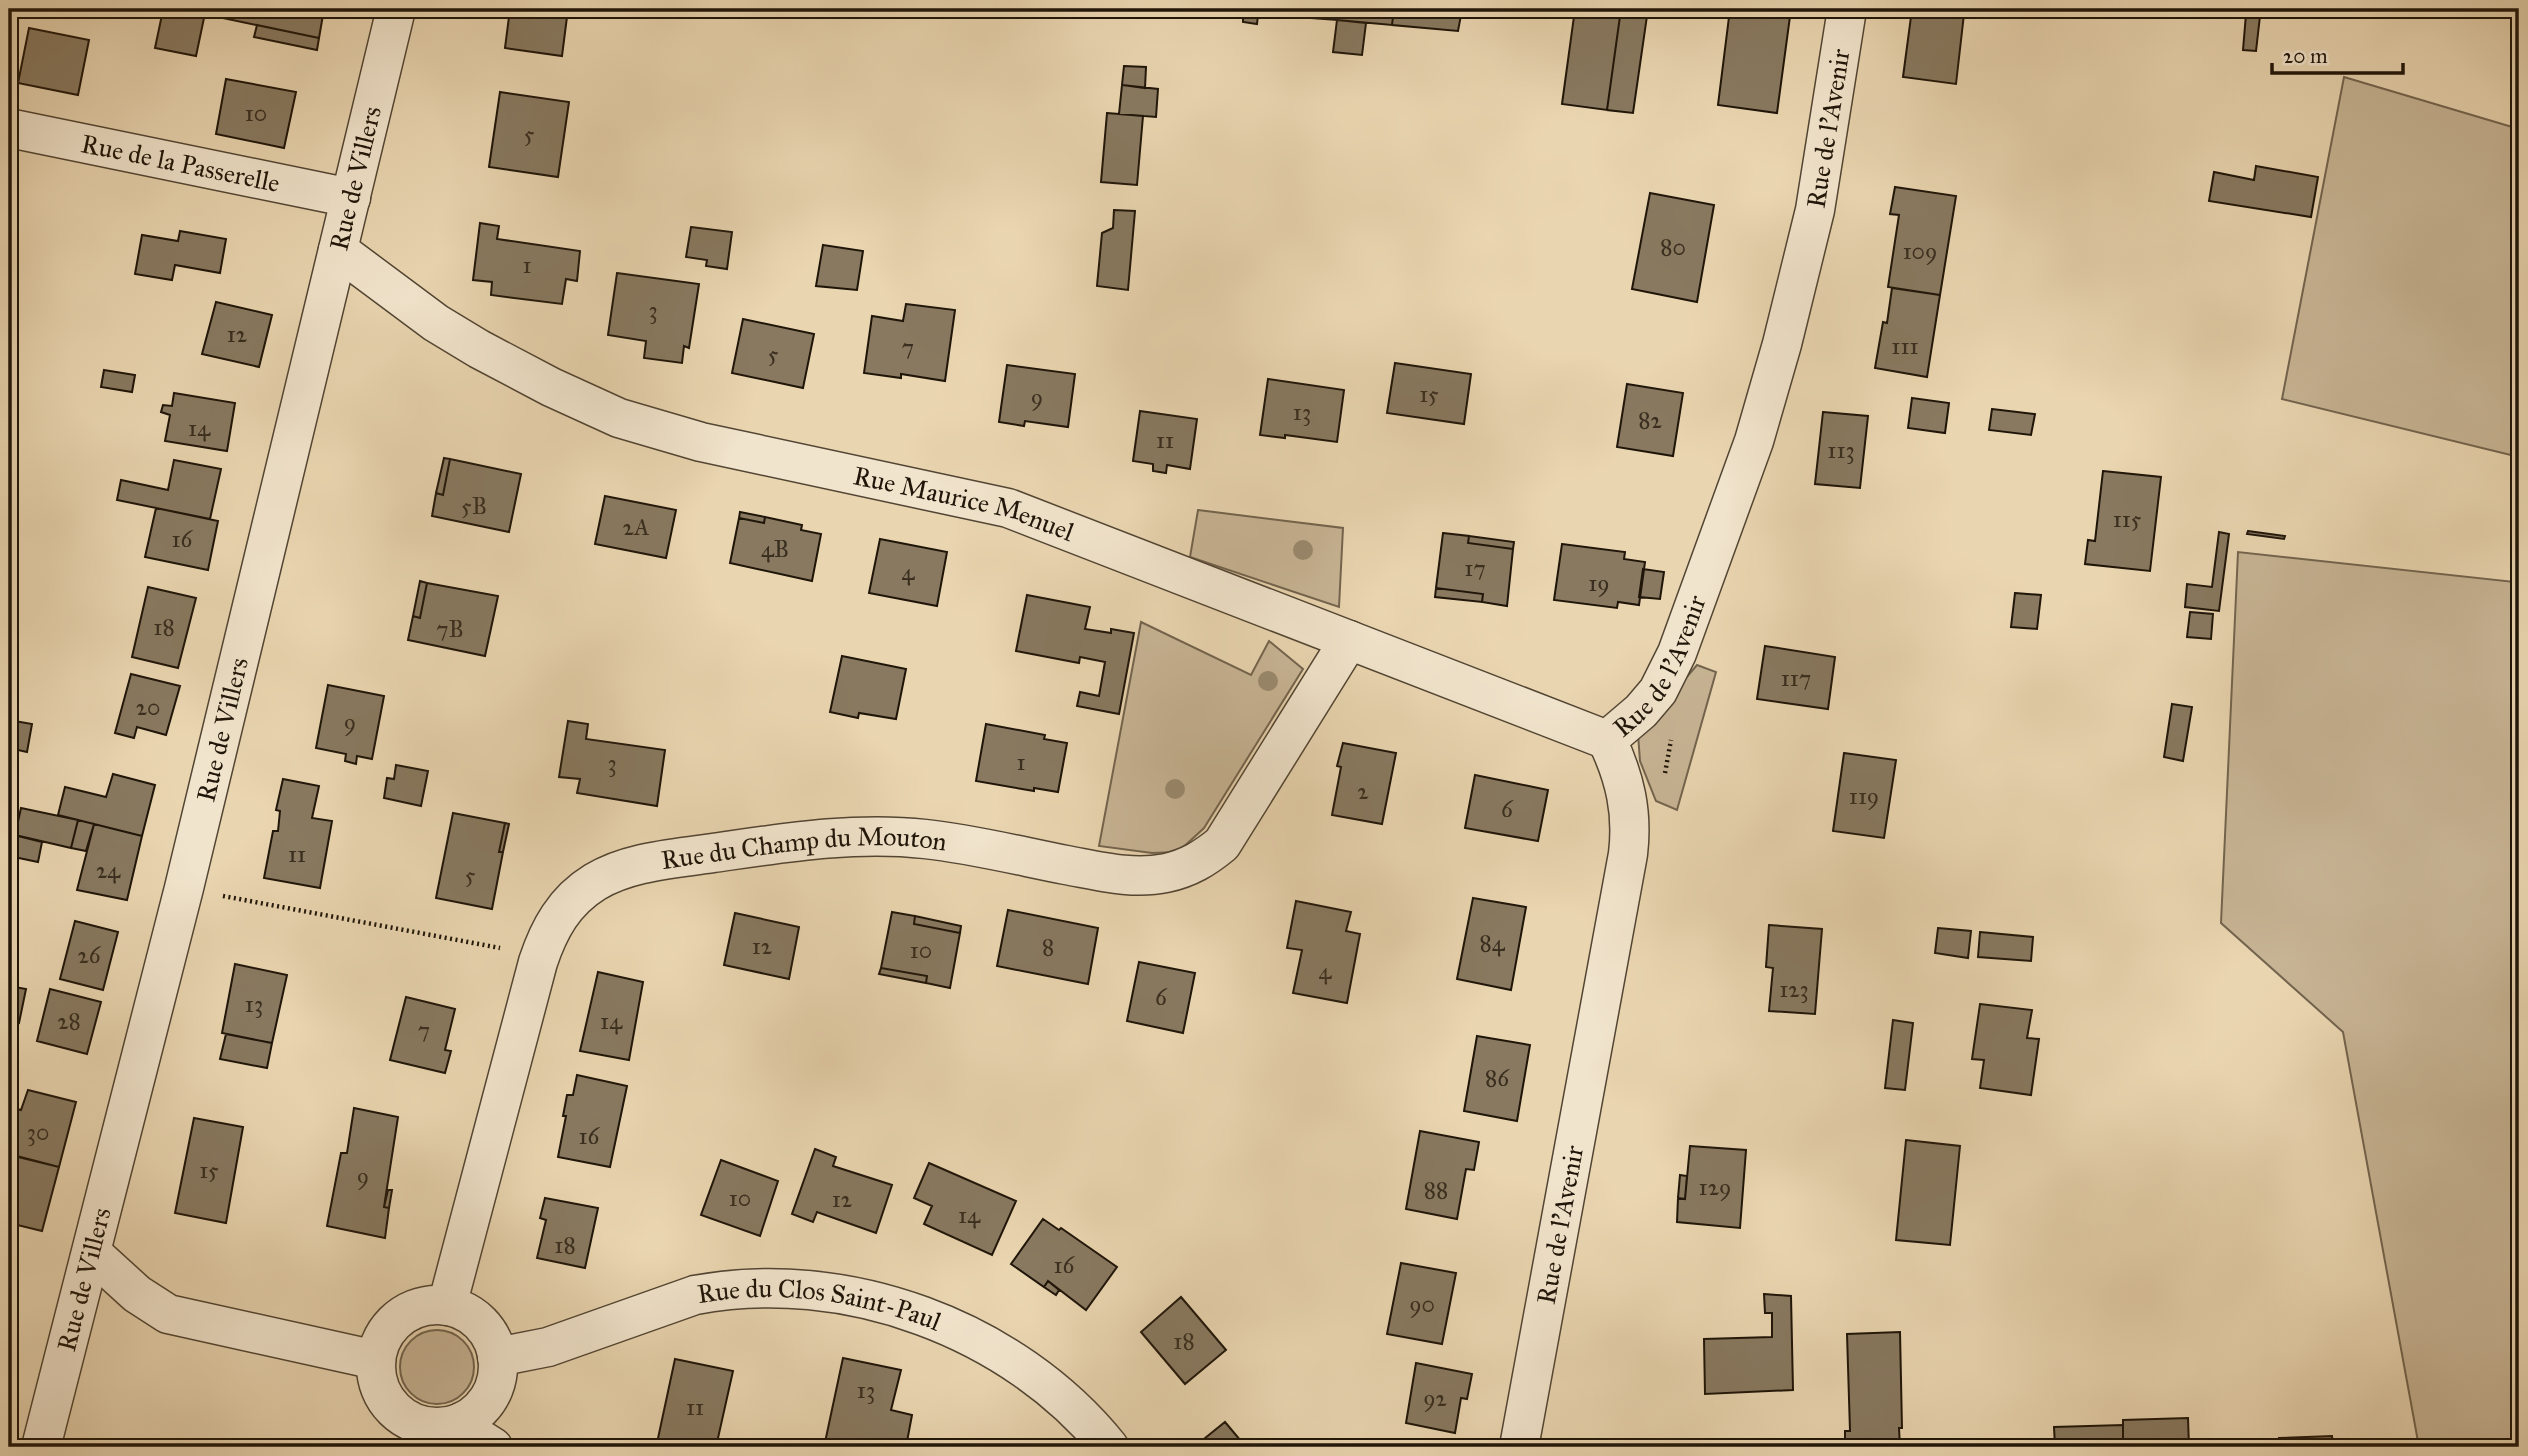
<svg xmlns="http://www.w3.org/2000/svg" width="2528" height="1456" font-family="'IM FELL Great Primer',serif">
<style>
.green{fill:#c7b494;stroke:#73644e;stroke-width:2}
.building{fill:#887960;stroke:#1f1509;stroke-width:2}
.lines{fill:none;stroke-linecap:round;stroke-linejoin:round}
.street-casing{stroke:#524533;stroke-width:41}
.path{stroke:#1f1509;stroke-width:4.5;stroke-dasharray:2 3.5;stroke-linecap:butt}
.street{stroke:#f1e4cc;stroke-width:38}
.tree{fill:#9a8a6f}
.labels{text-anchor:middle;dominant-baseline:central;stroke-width:5;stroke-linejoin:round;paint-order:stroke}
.number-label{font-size:23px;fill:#392e1f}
.street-label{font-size:26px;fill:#1f1509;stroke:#f1e4cc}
</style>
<rect width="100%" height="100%" fill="#e9d5b0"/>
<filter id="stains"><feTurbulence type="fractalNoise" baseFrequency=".00286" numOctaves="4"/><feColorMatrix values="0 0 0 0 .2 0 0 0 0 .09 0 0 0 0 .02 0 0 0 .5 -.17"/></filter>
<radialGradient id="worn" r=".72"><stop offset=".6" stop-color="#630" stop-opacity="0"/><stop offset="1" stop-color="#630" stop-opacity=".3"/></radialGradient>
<path class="green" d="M2344 77 2519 129V1447H2419L2343 1032 2221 923 2238 552 2514 582 2519 457 2282 399Z
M1198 510 1343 528 1339 607 1190 557Z
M1141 622 1251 675 1269 641 1303 669 1204 828 1178 852 1152 853 1099 846Z
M1697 665 1716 672 1677 810 1656 801 1640 761 1638 734Z
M400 1367a37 37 0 1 1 74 0a37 37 0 1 1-74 0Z"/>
<path class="building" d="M220 9H324L319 38 218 17Z
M510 9H568L562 56 505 48Z
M1270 9H1338L1337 20 1269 15Z
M1338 9H1394L1392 25 1337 20Z
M1394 9H1494L1493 18 1461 15 1458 31 1392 25Z
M1575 9H1621L1607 110 1562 104Z
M1621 9H1648L1633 113 1607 110Z
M1730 9H1791L1777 113 1718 105Z
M1912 9 1964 14 1956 84 1903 77Z
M163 10 204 18 196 56 155 48Z
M2246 14 2260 16 2256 51 2243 50Z
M1243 15H1258L1257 24 1243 22Z
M1337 20 1366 23 1362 55 1333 52Z
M257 25 319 38 317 50 254 37Z
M29 28 89 40 78 95 18 83Z
M1124 66 1146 67 1145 88 1122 85Z
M226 79 296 92 284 148 216 134Z
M1122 85 1158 89 1156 117 1119 114Z
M500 92 569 102 558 177 489 167Z
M1107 113 1143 116 1137 185 1101 182Z
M2256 166 2318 177 2311 217 2209 201 2214 172 2254 180Z
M1895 187 1956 196 1940 295 1888 287 1899 215 1890 214Z
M1650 193 1714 205 1697 302 1632 289Z
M1114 210 1135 211 1128 290 1097 286 1102 233 1113 228Z
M480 223 499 226 497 239 580 251 577 281 566 279 562 304 491 295 492 282 473 280Z
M691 227 732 232 727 269 706 266 707 260 686 257Z
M180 231 226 239 220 273 175 265 172 280 135 274 142 235 178 241Z
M823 245 863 251 857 290 816 286Z
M617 273 699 284 689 348 684 346 682 363 644 358 646 341 608 335Z
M1892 288 1940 295 1927 377 1875 368 1883 322 1887 323Z
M216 302 272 315 259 367 202 354Z
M906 304 955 310 945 381 901 374V378L864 373 872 316 903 321Z
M743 319 814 334 803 388 732 373Z
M1395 363 1471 374 1464 424 1387 413Z
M1007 365 1075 374 1068 427 1025 421 1024 426 999 422Z
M104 370 135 375 132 392 101 387Z
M1268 379 1344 390 1337 442 1285 435V438L1260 435Z
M1627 384 1683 393 1673 456 1617 447Z
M174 393 235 403 227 451 165 441 170 415 161 412 163 405 172 406Z
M1912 398 1949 403 1945 433 1908 428Z
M1992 409 2035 414 2031 435 1989 430Z
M1140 411 1197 419 1190 469 1167 465 1166 473 1153 471V464L1133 461Z
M1823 412 1868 416 1860 488 1815 484Z
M444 458 450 459 443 495 436 493Z
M450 459 521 474 509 532 432 516 436 493 443 495Z
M174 460 221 469 210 519 117 500 121 480 168 490Z
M2103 471 2161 477 2150 571 2085 564 2088 540 2095 541Z
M605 496 676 510 666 558 595 544Z
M156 508 218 521 208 570 145 557Z
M740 512 765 517 764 523 739 518Z
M765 517 802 525 801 530 821 534 812 581 730 563 739 518 764 523Z
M2248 531 2285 536 2284 539 2247 534Z
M2219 532 2229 534 2219 611 2185 607 2187 584 2212 587Z
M1443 533 1469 536 1468 543 1513 549 1507 606 1482 602 1483 594 1436 588Z
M1469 536 1514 542 1513 549 1468 543Z
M880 539 947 552 937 606 869 593Z
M1562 544 1625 552 1624 559 1645 562 1639 605 1618 602 1617 608 1554 600Z
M1643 569 1664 572 1660 599 1639 597Z
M420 581 427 583 420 618 413 616Z
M427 583 498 596 485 656 408 640 413 616 420 618Z
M148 587 196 598 178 668 132 657Z
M1436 588 1483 594 1482 602 1435 597Z
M2015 593 2041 595 2037 629 2011 627Z
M1027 595 1090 607 1085 629 1111 633V629L1134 633 1119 714 1077 706 1080 692 1099 696 1105 662 1080 657 1079 663 1016 651Z
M2190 612 2213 614 2211 639 2187 637Z
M1765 646 1835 657 1828 709 1757 699Z
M842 656 906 669 896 719 859 713 858 718 830 712Z
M131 674 180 686 166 735 137 727 134 738 115 733Z
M328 685 384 696 372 759 357 756 356 764 345 761 346 754 316 748Z
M2172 704 2192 707 2183 761 2164 757Z
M9 720 32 724 27 752 9 748Z
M568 721 588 724 586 739 665 750 657 806 577 793 580 779 559 777Z
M986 724 1045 735 1044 739 1067 743 1058 792 1034 788V791L976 781Z
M1343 743 1396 753 1382 824 1332 815 1341 767 1337 766Z
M1844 753 1896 760 1884 838 1833 831Z
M396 765 428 771 421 806 384 798 387 778 394 779Z
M113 774 155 785 142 836 58 815 65 787 106 797Z
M1475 775 1548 790 1538 841 1465 828Z
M283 779 319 786 312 818 332 821 320 888 264 878 273 831H278L280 811 276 810Z
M21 808 78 820 71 848 15 835Z
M453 813 505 823 499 852H503L492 909 436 898Z
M78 820 94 824 86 851 71 848Z
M505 823 509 824 503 852H499Z
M94 824 142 836 127 900 77 890Z
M10 834 42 842 38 862 9 856Z
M1473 898 1526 907 1511 990 1457 979Z
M1296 901 1351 912 1346 931 1360 934 1347 1003 1293 993 1302 950 1287 948Z
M1008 910 1098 928 1088 984 997 966Z
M892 912 915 916 914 924 960 933 950 988 926 983 927 976 881 968Z
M735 913 799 927 789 979 724 965Z
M915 916 961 926 960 933 914 924Z
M75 921 118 932 103 990 60 979Z
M1769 925 1822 929 1815 1014 1769 1011 1773 968 1766 967Z
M1938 928 1971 931 1968 958 1935 953Z
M1980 932 2033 937 2031 961 1978 957Z
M1139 962 1195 973 1183 1033 1127 1021Z
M235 964 287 975 272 1043 222 1033Z
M881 968 927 976 926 983 879 974Z
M598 972 643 982 629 1060 580 1051Z
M9 986 26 989 19 1023 9 1021Z
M50 989 101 1002 87 1054 37 1041Z
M406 997 455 1009 445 1050 451 1051 445 1073 390 1060Z
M1980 1004 2032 1010 2027 1038 2039 1039 2031 1095 1980 1088 1984 1060 1972 1059Z
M1893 1020 1913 1023 1905 1090 1885 1088Z
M226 1034 272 1043 267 1068 220 1059Z
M1477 1036 1530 1045 1517 1121 1464 1111Z
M577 1075 627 1086 610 1167 558 1157 566 1116H563L567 1095H573Z
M28 1090 76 1102 59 1167 9 1154V1107L21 1110Z
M354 1108 398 1117 384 1207 389 1208 385 1238 327 1226 341 1153H347Z
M194 1118 243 1127 226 1223 175 1213Z
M1420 1131 1479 1142 1474 1170 1466 1169 1457 1219 1406 1209Z
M1906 1140 1960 1146 1950 1245 1896 1240Z
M1690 1146 1746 1150 1740 1228 1677 1222 1678 1198 1685 1199Z
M815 1149 836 1157 833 1166 892 1185 876 1233 817 1212 813 1222 792 1214Z
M10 1155 59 1167 42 1231 9 1223Z
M721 1160 778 1181 760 1236 701 1215Z
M929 1163 1016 1201 992 1255 924 1224 932 1206 914 1198Z
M1680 1175 1687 1176 1685 1199 1678 1198Z
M388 1190H392L389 1208 384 1207Z
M545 1198 598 1208 585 1268 537 1258 546 1220 540 1218Z
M1043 1219 1059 1230 1061 1228 1117 1267 1086 1310 1048 1281 1044 1287 1011 1264Z
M1401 1263 1456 1273 1442 1344 1387 1334Z
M1048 1281 1059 1290 1056 1295 1044 1287Z
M1764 1294 1791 1296 1793 1390 1705 1394 1704 1339 1772 1337V1313H1765Z
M1181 1297 1226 1350 1185 1384 1141 1332Z
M1900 1332 1902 1428H1899L1900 1447H1845V1431H1850L1847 1334Z
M843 1358 901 1370 891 1410 912 1415 906 1447H824Z
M675 1359 733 1371 716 1447H674L657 1443Z
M1416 1363 1472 1374 1467 1399 1461 1398 1455 1433 1406 1423Z
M2188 1418 2189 1447H2123V1420Z
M1225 1422 1246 1447H1194Z
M2123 1425V1447H2055L2054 1427Z
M2332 1436 2333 1447H2279V1438Z
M986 1440 1017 1447H984Z
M1694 1440V1447H1641V1441Z
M966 1442 985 1445 984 1447H960Z"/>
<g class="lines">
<defs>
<g id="street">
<path id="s1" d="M9 128 351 198"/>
<path id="s2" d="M338 250 436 323 479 349 551 387 619 418 701 442 1008 508 1607 740"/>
<path d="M92 1253 137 1294 168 1314 376 1360"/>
<circle cx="437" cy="1366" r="61"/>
<path id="s3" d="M447 1306 538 962C549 929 564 901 595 882 630 861 674 859 713 853 783 843 855 831 925 839 972 844 1020 856 1066 865 1099 871 1133 880 1166 873 1189 868 1205 858 1222 844L1349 640"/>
<path id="s4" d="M497 1357 548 1347 695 1295C845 1267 1013 1328 1109 1447"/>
<path d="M461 1422 474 1435 493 1447"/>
<path id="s5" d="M41 1447 184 888 396 9"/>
<path id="s6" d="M1519 1447 1628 854C1633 812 1625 778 1607 740L1641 711 1658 691 1677 653 1754 441 1782 344 1815 210 1847 9"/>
</g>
</defs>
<use href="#street" class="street-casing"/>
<path class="path" d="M1665 773 1671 740
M223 896 500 948"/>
<use href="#street" class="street"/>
</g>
<g class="tree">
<circle cx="1303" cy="550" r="10"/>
<circle cx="1268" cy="681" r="10"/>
<circle cx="1175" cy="789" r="10"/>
</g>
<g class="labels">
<g class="number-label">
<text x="256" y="113">10</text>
<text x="529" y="134">5</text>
<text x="1673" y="247">80</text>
<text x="1920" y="251">109</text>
<text x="527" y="265">1</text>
<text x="653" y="310">3</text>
<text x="237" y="334">12</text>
<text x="1905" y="346">111</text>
<text x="908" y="347">7</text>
<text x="773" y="354">5</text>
<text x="1429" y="394">15</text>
<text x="1037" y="397">9</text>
<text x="1302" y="412">13</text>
<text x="1650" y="420">82</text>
<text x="199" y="428">14</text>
<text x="1165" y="440">11</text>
<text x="1841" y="450">113</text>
<text x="474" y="506">5B</text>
<text x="2127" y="519">115</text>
<text x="636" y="527">2A</text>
<text x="182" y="539">16</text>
<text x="775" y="549">4B</text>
<text x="1475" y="568">17</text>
<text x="908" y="572">4</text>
<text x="1599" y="583">19</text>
<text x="164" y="627">18</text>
<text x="450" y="629">7B</text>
<text x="1796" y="678">117</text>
<text x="148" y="707">20</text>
<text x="350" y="722">9</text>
<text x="1021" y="762">1</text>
<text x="612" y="763">3</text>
<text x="1363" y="791">2</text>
<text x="1864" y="796">119</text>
<text x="1507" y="809">6</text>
<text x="297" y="854">11</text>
<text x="108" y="870">24</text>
<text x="470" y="875">5</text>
<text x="1492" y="943">84</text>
<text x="762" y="946">12</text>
<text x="1048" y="947">8</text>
<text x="921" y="950">10</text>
<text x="89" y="955">26</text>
<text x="1325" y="971">4</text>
<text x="1794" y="989">123</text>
<text x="1161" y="997">6</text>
<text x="254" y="1004">13</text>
<text x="69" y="1021">28</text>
<text x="611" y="1021">14</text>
<text x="424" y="1030">7</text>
<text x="1497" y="1078">86</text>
<text x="38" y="1132">30</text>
<text x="589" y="1136">16</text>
<text x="209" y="1170">15</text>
<text x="363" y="1176">9</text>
<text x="1715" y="1187">129</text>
<text x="1436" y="1190">88</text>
<text x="740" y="1198">10</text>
<text x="842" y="1199">12</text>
<text x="969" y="1215">14</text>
<text x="565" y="1245">18</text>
<text x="1064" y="1265">16</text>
<text x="1422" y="1304">90</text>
<text x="1184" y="1341">18</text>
<text x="866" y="1390">13</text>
<text x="1435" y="1398">92</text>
<text x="695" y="1407">11</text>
</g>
<g class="street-label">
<text stroke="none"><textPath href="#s6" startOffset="1381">Rue de l'Avenir</textPath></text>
<text stroke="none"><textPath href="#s1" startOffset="175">Rue de la Passerelle</textPath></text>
<text stroke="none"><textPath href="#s5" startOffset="1307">Rue de Villers</textPath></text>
<text stroke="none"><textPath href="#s2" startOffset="684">Rue Maurice Menuel</textPath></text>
<text stroke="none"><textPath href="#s6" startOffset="814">Rue de l'Avenir</textPath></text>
<text stroke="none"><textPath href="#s5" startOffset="740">Rue de Villers</textPath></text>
<text stroke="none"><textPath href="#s3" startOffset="670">Rue du Champ du Mouton</textPath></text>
<text stroke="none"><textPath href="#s6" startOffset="226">Rue de l'Avenir</textPath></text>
<text stroke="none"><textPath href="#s5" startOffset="173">Rue de Villers</textPath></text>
<text stroke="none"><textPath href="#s4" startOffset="334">Rue du Clos Saint-Paul</textPath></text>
</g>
</g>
<rect width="2528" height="1456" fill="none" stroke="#e9d5b0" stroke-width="35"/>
<rect x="10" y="10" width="2507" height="1435" fill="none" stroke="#1f1509" stroke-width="3.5"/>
<rect x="18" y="18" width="2493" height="1421" fill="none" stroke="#1f1509" stroke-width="2"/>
<path d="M2272 63v10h131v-10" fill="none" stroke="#1f1509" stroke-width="3.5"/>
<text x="2283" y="63" font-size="21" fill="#1f1509" stroke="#f1e4cc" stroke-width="5" paint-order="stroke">20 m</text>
<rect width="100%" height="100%" filter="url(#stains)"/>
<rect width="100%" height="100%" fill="url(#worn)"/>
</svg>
